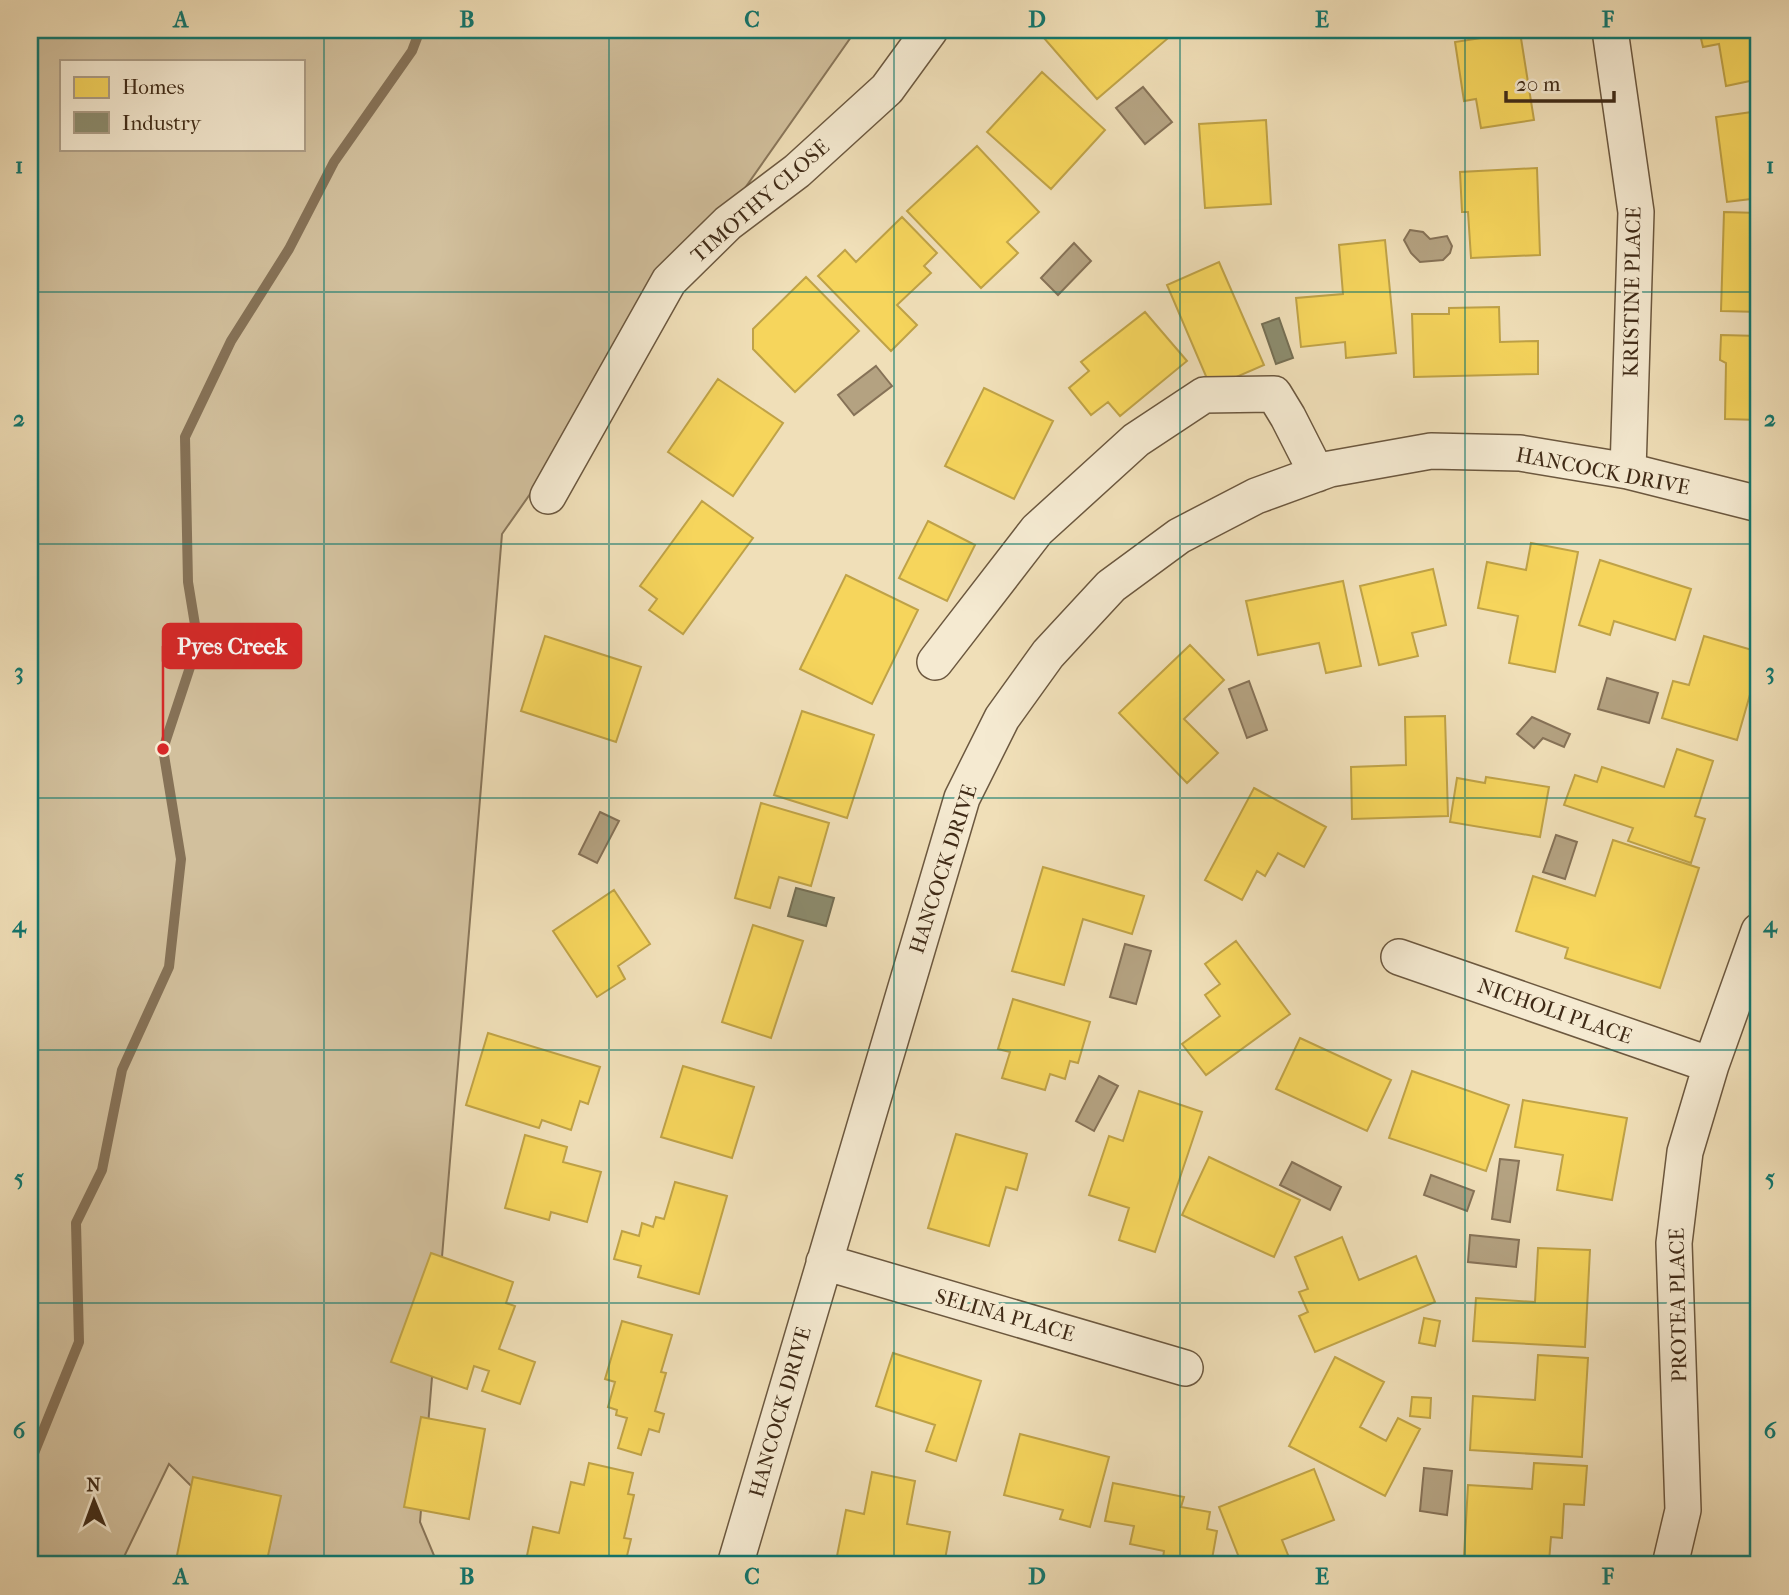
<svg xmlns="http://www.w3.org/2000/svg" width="1789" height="1595" font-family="'IM FELL French Canon',serif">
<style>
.green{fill:#d2c09d;stroke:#89765a;stroke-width:2;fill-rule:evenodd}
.water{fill:#b4a281;stroke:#867257;stroke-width:2}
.homes{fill:#f6d55c;stroke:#bfa247;stroke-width:2}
.industry{fill:#8c8c6e;stroke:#756f54;stroke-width:2}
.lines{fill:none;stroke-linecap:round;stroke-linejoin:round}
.stream{stroke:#867257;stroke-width:10}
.minor-casing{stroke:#6c583f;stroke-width:38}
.minor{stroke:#f5ead1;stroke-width:35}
.grid{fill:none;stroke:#0f766e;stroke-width:2;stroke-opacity:0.55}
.labels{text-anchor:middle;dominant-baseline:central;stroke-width:7;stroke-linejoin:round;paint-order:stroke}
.street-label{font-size:21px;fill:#402b17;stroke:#f5ead1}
.leader{fill:none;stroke:#d62828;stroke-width:2.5}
.callout-dot{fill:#d62828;stroke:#f5ead1;stroke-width:2.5}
.callout{fill:#d62828;stroke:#d62828;stroke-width:2.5}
.callout-label{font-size:23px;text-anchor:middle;font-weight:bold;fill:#fff}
.neatline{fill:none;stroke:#0f766e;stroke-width:2.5}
.grid-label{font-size:23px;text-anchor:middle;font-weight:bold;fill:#0f766e}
</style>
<rect width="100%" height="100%" fill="#f0dfb8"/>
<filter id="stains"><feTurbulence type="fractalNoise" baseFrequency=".00286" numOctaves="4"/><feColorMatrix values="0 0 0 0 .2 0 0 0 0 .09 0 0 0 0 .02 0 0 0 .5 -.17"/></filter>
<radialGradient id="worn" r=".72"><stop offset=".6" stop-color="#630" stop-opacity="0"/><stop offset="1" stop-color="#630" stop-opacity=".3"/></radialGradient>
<path class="green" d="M30 30H856L502 534 420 1522 438 1565H271L169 1464 120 1565H30ZM61 61H303V149H61Z"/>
<path class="water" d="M1143 87 1172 122 1145 144 1116 108Z
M1410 230 1423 232 1430 239 1447 236 1452 246 1450 253 1443 260 1420 262 1411 253 1404 240Z
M1074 243 1091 261 1058 295 1041 278Z
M876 366 892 386 854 415 838 395Z
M1607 678 1658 693 1649 723 1598 709Z
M1249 681 1267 730 1247 738 1229 689Z
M1532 717 1570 734 1564 747 1543 738 1534 748 1517 734Z
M600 812 619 821 597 863 579 854Z
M1556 835 1577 842 1565 879 1543 872Z
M1125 944 1151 951 1136 1004 1110 997Z
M1099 1076 1118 1086 1094 1131 1076 1121Z
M1500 1159 1519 1161 1510 1222 1492 1219Z
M1292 1162 1341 1187 1330 1210 1280 1185Z
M1431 1175 1474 1191 1467 1211 1424 1195Z
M1470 1235 1519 1240 1516 1267 1468 1262Z
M1424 1468 1452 1471 1447 1515 1420 1511Z"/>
<path class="homes" d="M1037 30H1159L1167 39 1097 99Z
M1699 30H1759V96L1753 97 1750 81 1726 86 1719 44 1703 47Z
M1520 32 1534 120 1481 128 1476 99 1464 101 1455 42Z
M1042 72 1105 130 1051 189 987 132Z
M1759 111V198L1727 202 1716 117Z
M1266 120 1271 204 1205 208 1199 124Z
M977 146 1039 212 1007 242 1018 253 981 288 907 211Z
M1537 168 1540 255 1471 258 1468 212H1462L1460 172Z
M1724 212 1759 213V312L1721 311Z
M902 217 937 253 924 266 931 273 897 305 917 325 891 351 818 276 845 250 856 262Z
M1385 240 1396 353 1346 358 1345 342 1301 347 1296 298 1343 294 1339 245Z
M1219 262 1264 365 1211 388 1167 285Z
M806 277 859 331 795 392 753 349V329Z
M1499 307 1500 342 1538 341V374L1414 377 1412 314H1449V308Z
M1145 312 1187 361 1120 416 1108 402 1091 415 1069 388 1089 371 1081 362Z
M1721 335 1759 336V420L1725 419 1726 363 1720 360Z
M718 379 783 423 733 496 668 452Z
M984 388 1053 421 1014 499 945 466Z
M702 501 753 538 683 634 649 610 657 599 640 586Z
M928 521 975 545 947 601 899 578Z
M1531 543 1578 552 1555 672 1509 663 1518 616 1478 608 1487 562 1526 570Z
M1600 560 1691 589 1675 640 1614 621 1610 635 1579 625Z
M1433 569 1446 625 1412 633 1418 656 1379 665 1360 586Z
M846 575 918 610 872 704 800 669Z
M1343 581 1361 666 1326 673 1319 643 1258 655 1246 601Z
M545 636 641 667 616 742 521 711Z
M1704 636 1759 652V663L1737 740 1662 718 1673 681 1689 685Z
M1190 645 1224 680 1184 719 1218 753 1187 783 1119 713Z
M802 711 874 735 847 818 774 795Z
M1445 716 1448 816 1352 819 1351 767 1406 765 1405 717Z
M1677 749 1713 761 1695 816 1705 819 1691 863 1628 841 1633 828 1564 805 1575 775 1597 782 1602 767 1664 787Z
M1486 777 1549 787 1540 837 1450 822 1457 778 1485 783Z
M1254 788 1326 827 1304 867 1278 853 1265 876 1257 871 1242 900 1205 880Z
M761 803 829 823 811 886 779 877 770 908 735 898Z
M1613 840 1699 868 1660 988 1565 958 1568 948 1516 931 1533 876 1595 896Z
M1043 867 1144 896 1132 934 1083 919 1064 985 1012 971Z
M614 890 650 944 618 966 625 979 597 997 553 931Z
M753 925 803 941 771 1038 722 1022Z
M1236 941 1290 1014 1206 1075 1182 1044 1220 1016 1205 995 1220 984 1205 964Z
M1013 999 1090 1022 1078 1063 1070 1061 1065 1079 1050 1074 1045 1090 1002 1078 1010 1052 998 1049Z
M488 1033 600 1067 588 1104 580 1101 571 1130 542 1120 539 1128 466 1105Z
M1300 1038 1391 1080 1367 1131 1276 1089Z
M683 1066 754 1087 732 1158 661 1137Z
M1412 1071 1509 1105 1486 1171 1389 1138Z
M1139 1091 1202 1112 1155 1252 1119 1240 1129 1208 1089 1195 1109 1136 1123 1141Z
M1523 1100 1627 1118 1612 1200 1557 1190 1563 1155 1515 1147Z
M956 1134 1027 1154 1017 1190 1006 1187 989 1246 928 1228Z
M525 1135 567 1147 563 1162 601 1172 587 1222 551 1212 549 1220 505 1208Z
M1209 1157 1300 1200 1274 1257 1182 1215Z
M675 1182 727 1196 699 1294 638 1277 641 1266 614 1259 622 1231 639 1236 642 1223 653 1227 656 1217 664 1219Z
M1342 1237 1359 1280 1416 1256 1435 1302 1315 1352 1299 1316 1308 1312 1299 1292 1308 1289 1295 1257Z
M1538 1248 1590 1250 1585 1347 1473 1341 1476 1298 1535 1302Z
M431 1253 513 1282 506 1303 515 1306 499 1349 535 1362 520 1404 482 1391 489 1371 474 1366 467 1389 391 1362Z
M1424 1318 1440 1321 1435 1346 1419 1343Z
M622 1321 672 1335 661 1372 666 1373 655 1411 664 1414 659 1432 649 1429 641 1455 618 1448 627 1418 616 1415 617 1410 608 1407 615 1382 605 1379Z
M893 1353 981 1381 956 1461 926 1451 935 1425 876 1406Z
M1538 1355 1588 1358 1582 1457 1470 1450 1473 1396 1535 1400Z
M1335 1357 1384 1382 1360 1427 1386 1441 1398 1418 1420 1429 1385 1496 1289 1446Z
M1412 1397 1431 1398 1430 1418 1410 1416Z
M421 1417 485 1429 469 1519 404 1507Z
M1020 1434 1109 1457 1090 1527 1060 1519 1063 1510 1004 1495Z
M589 1463 633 1473 628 1494 634 1495 624 1538 631 1539 626 1560 631 1563V1565H525L533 1527 559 1533 571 1482 584 1485Z
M1534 1463 1587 1466 1584 1505 1564 1504 1562 1538 1551 1537 1549 1562 1464 1556 1468 1485 1532 1489Z
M1314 1469 1334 1520 1282 1540 1292 1565H1242L1219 1507Z
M872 1472 915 1481 907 1524 950 1532 944 1565H883L837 1556 846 1510 864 1514Z
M193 1477 281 1496 266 1565H175Z
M1113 1483 1184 1497 1181 1507 1210 1512 1207 1529 1217 1531 1211 1565H1162L1164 1551 1130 1544 1134 1526 1105 1521Z"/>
<path class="industry" d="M1279 318 1293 358 1276 364 1262 324Z
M796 888 834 898 826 926 788 916Z"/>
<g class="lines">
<path class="stream" d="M30 1463 79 1342 76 1223 102 1170 122 1070 169 967 181 859 163 749 198 643 188 582 185 437 231 341 289 249 334 162 412 51 420 30"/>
<defs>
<path id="minor" d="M1610 30 1636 212 1628 471
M548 496 669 281 728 223 797 171 887 89 930 30
M935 662 1037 530 1136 440 1204 395 1274 394 1288 417 1317 474
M1399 957 1711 1065
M824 1262 1185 1368
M735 1565 962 798 1002 718 1048 654 1111 586 1179 536 1256 496 1330 469 1431 451 1520 453 1628 471 1759 504
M1670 1565 1683 1510 1674 1243 1685 1152 1711 1065 1759 931"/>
</defs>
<use href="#minor" class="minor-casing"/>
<use href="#minor" class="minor"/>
</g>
<path class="grid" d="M324 30V1565M609 30V1565M894 30V1565M1180 30V1565M1465 30V1565M30 292H1759M30 544H1759M30 798H1759M30 1050H1759M30 1303H1759"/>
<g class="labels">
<g class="street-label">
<text transform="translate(760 201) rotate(-41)">TIMOTHY CLOSE</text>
<text transform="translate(1632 292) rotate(-89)">KRISTINE PLACE</text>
<text transform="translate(1603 471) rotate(11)">HANCOCK DRIVE</text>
<text transform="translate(943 869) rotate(-72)">HANCOCK DRIVE</text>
<text transform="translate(1555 1011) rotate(19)">NICHOLI PLACE</text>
<text transform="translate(1678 1305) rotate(-91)">PROTEA PLACE</text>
<text transform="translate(1005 1315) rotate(16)">SELINA PLACE</text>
<text transform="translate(780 1412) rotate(-74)">HANCOCK DRIVE</text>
</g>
</g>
<path class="leader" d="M163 749L163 646"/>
<circle class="callout-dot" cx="163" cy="749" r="7"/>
<rect class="callout" x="163" y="624" width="138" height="44" rx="7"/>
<g class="callout-label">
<text x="232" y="654">Pyes Creek</text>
</g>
<rect width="1789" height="1595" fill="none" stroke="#f0dfb8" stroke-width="77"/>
<rect x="60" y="60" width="245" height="91" fill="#f5ead1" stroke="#ad9e87" stroke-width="2"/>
<rect x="74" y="77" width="35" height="21" fill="#f6d55c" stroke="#ad9e87" stroke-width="2"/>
<text x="122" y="94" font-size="21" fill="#402b17">Homes</text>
<rect x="74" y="112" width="35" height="21" fill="#8c8c6e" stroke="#ad9e87" stroke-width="2"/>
<text x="122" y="130" font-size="21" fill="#402b17">Industry</text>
<g transform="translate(94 1501) rotate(359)" stroke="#f5ead1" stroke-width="5" paint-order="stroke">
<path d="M0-5L12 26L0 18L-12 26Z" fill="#402b17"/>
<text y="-10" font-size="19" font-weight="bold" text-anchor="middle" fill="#402b17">N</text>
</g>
<path d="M1506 91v10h108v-10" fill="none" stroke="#402b17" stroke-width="3.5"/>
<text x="1516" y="91" font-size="21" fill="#402b17" stroke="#f5ead1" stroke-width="5" paint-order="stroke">20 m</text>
<rect x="38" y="38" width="1712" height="1518" class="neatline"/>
<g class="grid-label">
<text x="181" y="27">A</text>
<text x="467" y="27">B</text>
<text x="752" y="27">C</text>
<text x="1037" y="27">D</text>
<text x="1322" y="27">E</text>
<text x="1608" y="27">F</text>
<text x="19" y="173">1</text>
<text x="1770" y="173">1</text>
<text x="19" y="426">2</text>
<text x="1770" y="426">2</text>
<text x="19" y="679">3</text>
<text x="1770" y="679">3</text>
<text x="19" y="932">4</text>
<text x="1770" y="932">4</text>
<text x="19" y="1185">5</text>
<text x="1770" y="1185">5</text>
<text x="19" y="1438">6</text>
<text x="1770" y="1438">6</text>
<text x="181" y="1584">A</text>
<text x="467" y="1584">B</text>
<text x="752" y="1584">C</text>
<text x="1037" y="1584">D</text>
<text x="1322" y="1584">E</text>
<text x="1608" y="1584">F</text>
</g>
<rect width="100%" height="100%" filter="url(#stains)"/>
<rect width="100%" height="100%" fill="url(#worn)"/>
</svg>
